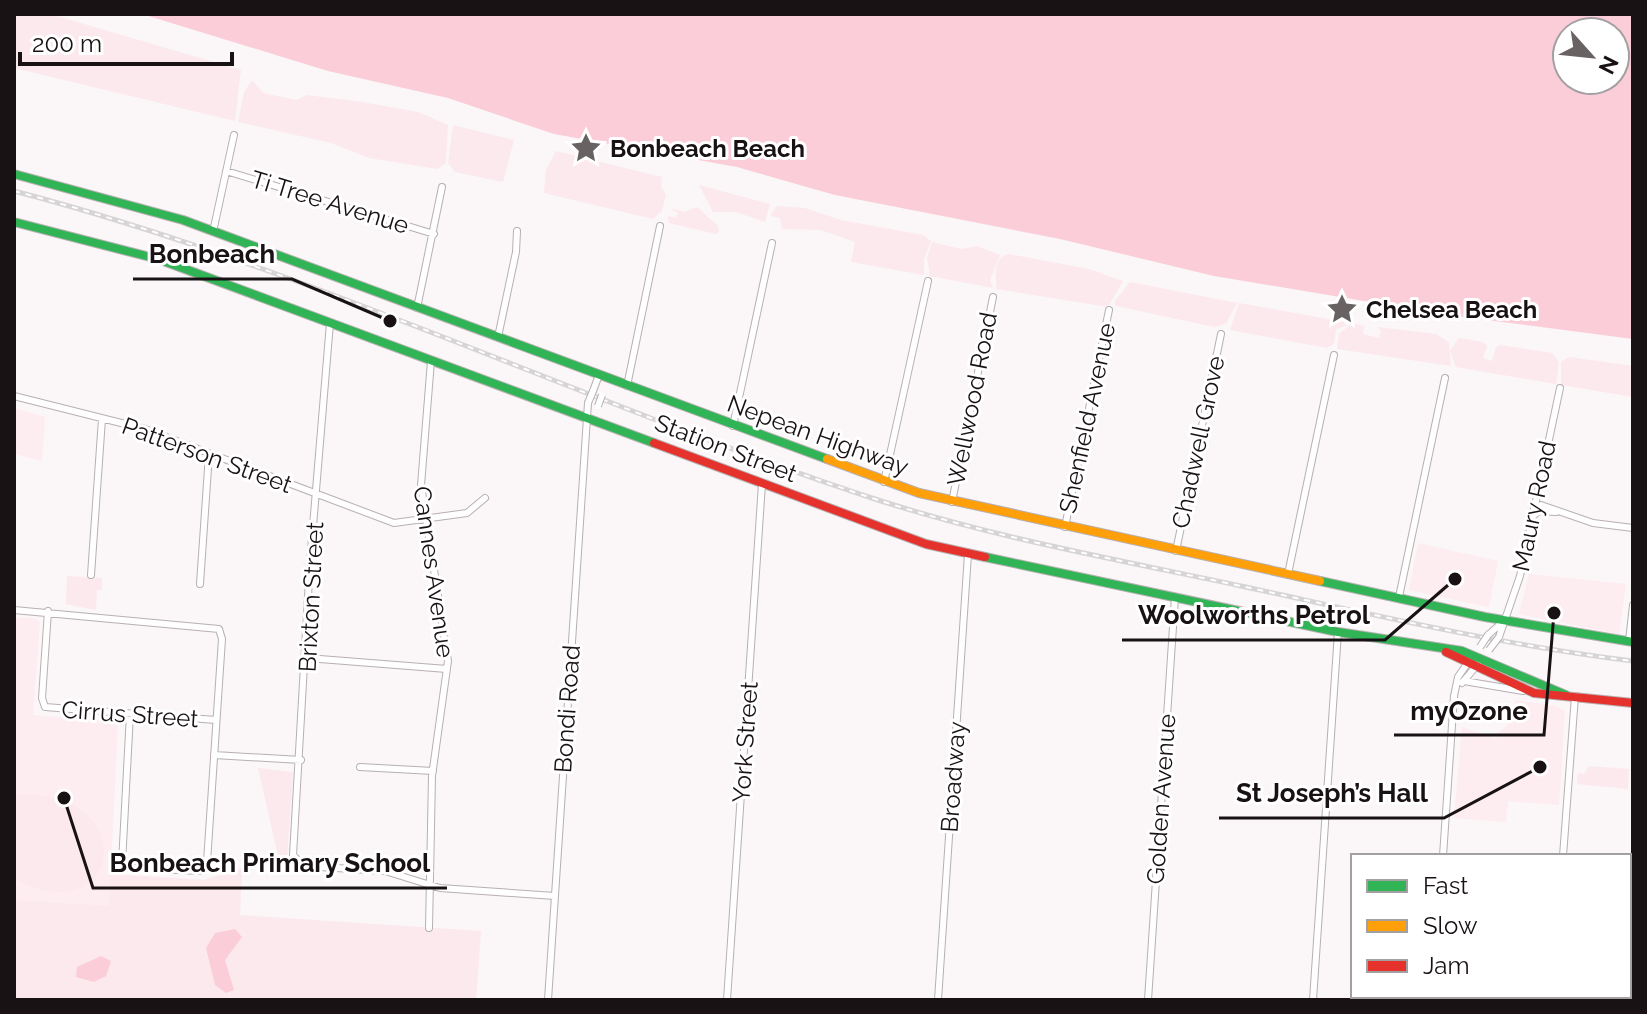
<svg xmlns="http://www.w3.org/2000/svg" width="1647" height="1014" font-family="Raleway,sans-serif">
<style>
.built{fill:#fdecf0}
.green{fill:#fce9ed}
.water{fill:#facdd9;fill-rule:evenodd}
.lines{fill:none;stroke-linecap:round;stroke-linejoin:round}
.street-casing{stroke:#b7b0b2;stroke-width:8}
.fast-casing{stroke:#b7b0b2;stroke-width:10}
.slow-casing{stroke:#b7b0b2;stroke-width:10}
.jam-casing{stroke:#b7b0b2;stroke-width:10}
.street{stroke:#fefefe;stroke-width:6}
.fast{stroke:#30b455;stroke-width:8}
.slow{stroke:#ff9f0a;stroke-width:8}
.jam{stroke:#e5322d;stroke-width:8}
.rail-casing{stroke:#d6d4d4;stroke-width:5}
.rail{stroke:#fff;stroke-width:2;stroke-dasharray:6;stroke-linecap:butt}
.street-bridge-casing{stroke:#b7b0b2;stroke-width:8;stroke-linecap:butt}
.street-bridge{stroke:#fefefe;stroke-width:6}
.labels{text-anchor:middle;dominant-baseline:central;stroke-width:6;stroke-linejoin:round;paint-order:stroke}
.poi-label{font-size:24px;font-weight:bold;fill:#191214;stroke:#fff;text-anchor:start}
.street-label{font-size:24px;fill:#191214;stroke:#fff}
.leader{fill:none;stroke:#191214;stroke-width:3}
.callout-dot{fill:#191214;stroke:#fff;stroke-width:3}
.callout-label{font-size:26px;text-anchor:middle;font-weight:bold;fill:#191214;stroke:#fff;stroke-width:6;stroke-linejoin:round;paint-order:stroke}
</style>
<rect width="100%" height="100%" fill="#fbf6f7"/>
<path class="built" d="M14 408 45 417 42 461 14 454Z
M1418 543 1498 561 1489 607 1409 590Z
M1529 574 1626 584 1619 634 1519 614Z
M14 617 36 619 40 622 33 715 118 722 109 907 14 900Z
M1516 700 1556 706 1565 711 1559 805 1508 801 1506 822 1454 818 1462 727 1497 739 1496 734 1507 726Z"/>
<path class="green" d="M14 14H50L241 70 235 121 14 68Z
M252 80 263 93 296 100 307 95 362 102 418 112 448 125 446 163 437 169 369 158 331 143 238 122 244 92Z
M453 125 514 140 503 182 455 172 448 163Z
M556 151 662 177 661 186 666 195 662 211 653 219 544 193 546 170Z
M699 185 770 204 765 222 736 212H713Z
M777 206 805 208 841 220 923 235 931 241 924 259V275L851 262 855 242 821 230 782 229 780 218 770 216Z
M697 207 718 226 719 232 716 234 669 223 668 216 676 218 678 213 670 208 684 212Z
M932 242 962 249 977 246 1000 255 990 280 993 288 930 276 927 258Z
M1009 254 1089 269 1123 281 1109 305 1102 306 996 289C997 278 991 258 1009 254Z
M1130 282 1237 303 1226 324 1214 327 1116 306 1114 302Z
M1239 303 1344 322 1346 326 1336 329 1334 344 1327 348 1230 330Z
M1352 323 1364 326 1363 334 1379 338 1381 331 1377 327 1436 334 1449 342 1451 366 1337 349 1339 334Z
M1459 338 1483 342 1487 346 1483 358 1492 361 1496 347 1500 345 1552 353 1559 362 1556 384 1456 367 1450 350Z
M1569 357 1633 366V397L1561 385V362Z
M67 576 102 578V590H97L96 610 66 604Z
M1589 766 1629 769 1628 789 1577 784 1578 773 1584 774Z
M258 768 293 772 287 858 242 873 240 915 481 931 476 1000H14V900L109 906 110 874 204 880 278 856Z
M22 794C148 796 116 936 14 878V796Z"/>
<path class="water" d="M142 14H1633V339L1448 315 1214 276 1060 239 835 195 737 167 554 134 448 98 328 71ZM1567 32H1615V80H1567Z
M235 929 242 937 225 960 234 990 226 993 215 985 206 948 215 933Z
M101 956 111 961 106 976 94 982 76 977 77 967Z"/>
<g class="lines">
<defs>
<path id="street" d="M226 171 434 234
M213 232 234 135
M417 308 442 187
M330 323 310 562 293 855 303 866 385 871 440 888 555 896
M498 337 516 252 517 231
M627 386 660 226
M593 391 599 375
M14 396 145 429 394 523 467 513 485 498
M733 426 772 243
M884 482 928 281
M952 502 993 297
M1534 508 1541 505 1593 523 1633 528
M1533 516 1539 511 1556 512
M1065 527 1109 310
M1176 551 1221 334
M1288 574 1334 355
M91 575 102 419
M200 584 209 454
M1399 597 1445 378
M14 610 219 629 222 639 207 862 202 871 129 868 122 863 130 714
M48 611 42 698 45 707 216 720
M1488 635 1504 621
M1499 637 1520 576 1560 388
M1629 641 1633 605
M307 658 447 669
M1464 681 1523 691
M1462 683 1478 664
M214 755 301 760
M360 767 433 771
M1443 856 1454 696 1458 677 1469 661
M1563 856 1575 696
M429 928 432 776 448 661 421 485 431 361
M548 1000 588 403
M727 1000 762 484
M938 1000 968 554
M1148 1000 1175 597
M1313 1000 1338 632
M1433 1000 1434 996
M1553 1000 1554 996"/>
<path id="fast" d="M14 174 183 220 827 459
M14 222 158 259 654 443
M985 557 1338 632 1462 651 1566 695
M1320 581 1485 617 1633 642"/>
<path id="slow" d="M827 459 919 493 1320 581"/>
<path id="jam" d="M654 443 926 544 985 557
M1446 652 1534 693 1633 703"/>
</defs>
<use href="#street" class="street-casing"/>
<use href="#fast" class="fast-casing"/>
<use href="#slow" class="slow-casing"/>
<use href="#jam" class="jam-casing"/>
<use href="#street" class="street"/>
<use href="#fast" class="fast"/>
<use href="#slow" class="slow"/>
<use href="#jam" class="jam"/>
<defs>
<path id="rail" d="M14 191C309 268 588 405 878 500 996 538 1119 560 1241 586 1371 614 1501 645 1633 661"/>
</defs>
<use href="#rail" class="rail-casing"/>
<use href="#rail" class="rail"/>
<defs>
<path id="street-bridge" d="M588 403 593 391
M598 406 602 395
M1480 647 1488 635
M1489 650 1499 637"/>
</defs>
<use href="#street-bridge" class="street-bridge-casing"/>
<use href="#street-bridge" class="street-bridge"/>
</g>
<defs>
<symbol id="sight-bare" viewBox="-9 -9 18 18"><path d="M0-6L1.8-2.2L6-1.7L2.9 1.2L3.7 5.4L0 3.3L-3.7 5.4L-2.9 1.2L-6-1.7L-1.8-2.2Z" fill="#686263" stroke="#fff" stroke-width="2.5" paint-order="stroke"/></symbol>
</defs>
<g fill-rule="evenodd">
<use href="#sight-bare" x="564" y="126" width="44" height="44"/>
<use href="#sight-bare" x="1320" y="287" width="44" height="44"/>
</g>
<g class="labels">
<g class="poi-label">
<text x="610" y="148">Bonbeach Beach</text>
<text x="1366" y="309">Chelsea Beach</text>
</g>
<g class="street-label">
<text transform="translate(330 202) rotate(17)">Ti Tree Avenue</text>
<text transform="translate(972 399) rotate(-79)">Wellwood Road</text>
<text transform="translate(1087 418) rotate(-78)">Shenfield Avenue</text>
<text transform="translate(818 435) rotate(20)">Nepean Highway</text>
<text transform="translate(1198 442) rotate(-78)">Chadwell Grove</text>
<text transform="translate(726 448) rotate(21)">Station Street</text>
<text transform="translate(207 455) rotate(20)">Patterson Street</text>
<text transform="translate(1534 506) rotate(-78)">Maury Road</text>
<text transform="translate(434 572) rotate(82)">Cannes Avenue</text>
<text transform="translate(311 597) rotate(-87)">Brixton Street</text>
<text transform="translate(567 709) rotate(-86)">Bondi Road</text>
<text transform="translate(130 714) rotate(4)">Cirrus Street</text>
<text transform="translate(745 742) rotate(-86)">York Street</text>
<text transform="translate(953 777) rotate(-86)">Broadway</text>
<text transform="translate(1161 799) rotate(-86)">Golden Avenue</text>
</g>
</g>
<path class="leader" d="M390 321L292 279H133M1455 579L1385 640H1122M1554 613L1544 735H1394M1540 767L1444 818H1219M64 798L93 888H447"/>
<g class="callout-dot">
<circle cx="390" cy="321" r="8"/>
<circle cx="1455" cy="579" r="8"/>
<circle cx="1554" cy="613" r="8"/>
<circle cx="1540" cy="767" r="8"/>
<circle cx="64" cy="798" r="8"/>
</g>
<g class="callout-label">
<text x="212" y="263">Bonbeach</text>
<text x="1254" y="624">Woolworths Petrol</text>
<text x="1469" y="720">myOzone</text>
<text x="1332" y="802">St Joseph’s Hall</text>
<text x="270" y="872">Bonbeach Primary School</text>
</g>
<rect width="1647" height="1014" fill="none" stroke="#191214" stroke-width="32"/>
<rect x="1351" y="854" width="280" height="144" fill="#ffffff" stroke="#a3a0a1" stroke-width="2"/>
<rect x="1367" y="880" width="40" height="12" fill="#30b455" stroke="#a3a0a1" stroke-width="2"/>
<text x="1423" y="894" font-size="24" fill="#191214">Fast</text>
<rect x="1367" y="920" width="40" height="12" fill="#ff9f0a" stroke="#a3a0a1" stroke-width="2"/>
<text x="1423" y="934" font-size="24" fill="#191214">Slow</text>
<rect x="1367" y="960" width="40" height="12" fill="#e5322d" stroke="#a3a0a1" stroke-width="2"/>
<text x="1423" y="974" font-size="24" fill="#191214">Jam</text>
<g transform="translate(1591 56) rotate(117)"><circle r="38" fill="#ffffff" stroke="#a3a0a1" stroke-width="2"/>
<path d="M0-6L14 30L0 20L-14 30Z" fill="#686263"/>
<text y="-12" font-size="22" font-weight="bold" text-anchor="middle" fill="#191214">N</text>
</g>
<path d="M20 52v12h212v-12" fill="none" stroke="#191214" stroke-width="4"/>
<text x="32" y="52" font-size="24" fill="#191214" stroke="#ffffff" stroke-width="6" paint-order="stroke">200 m</text>
</svg>
